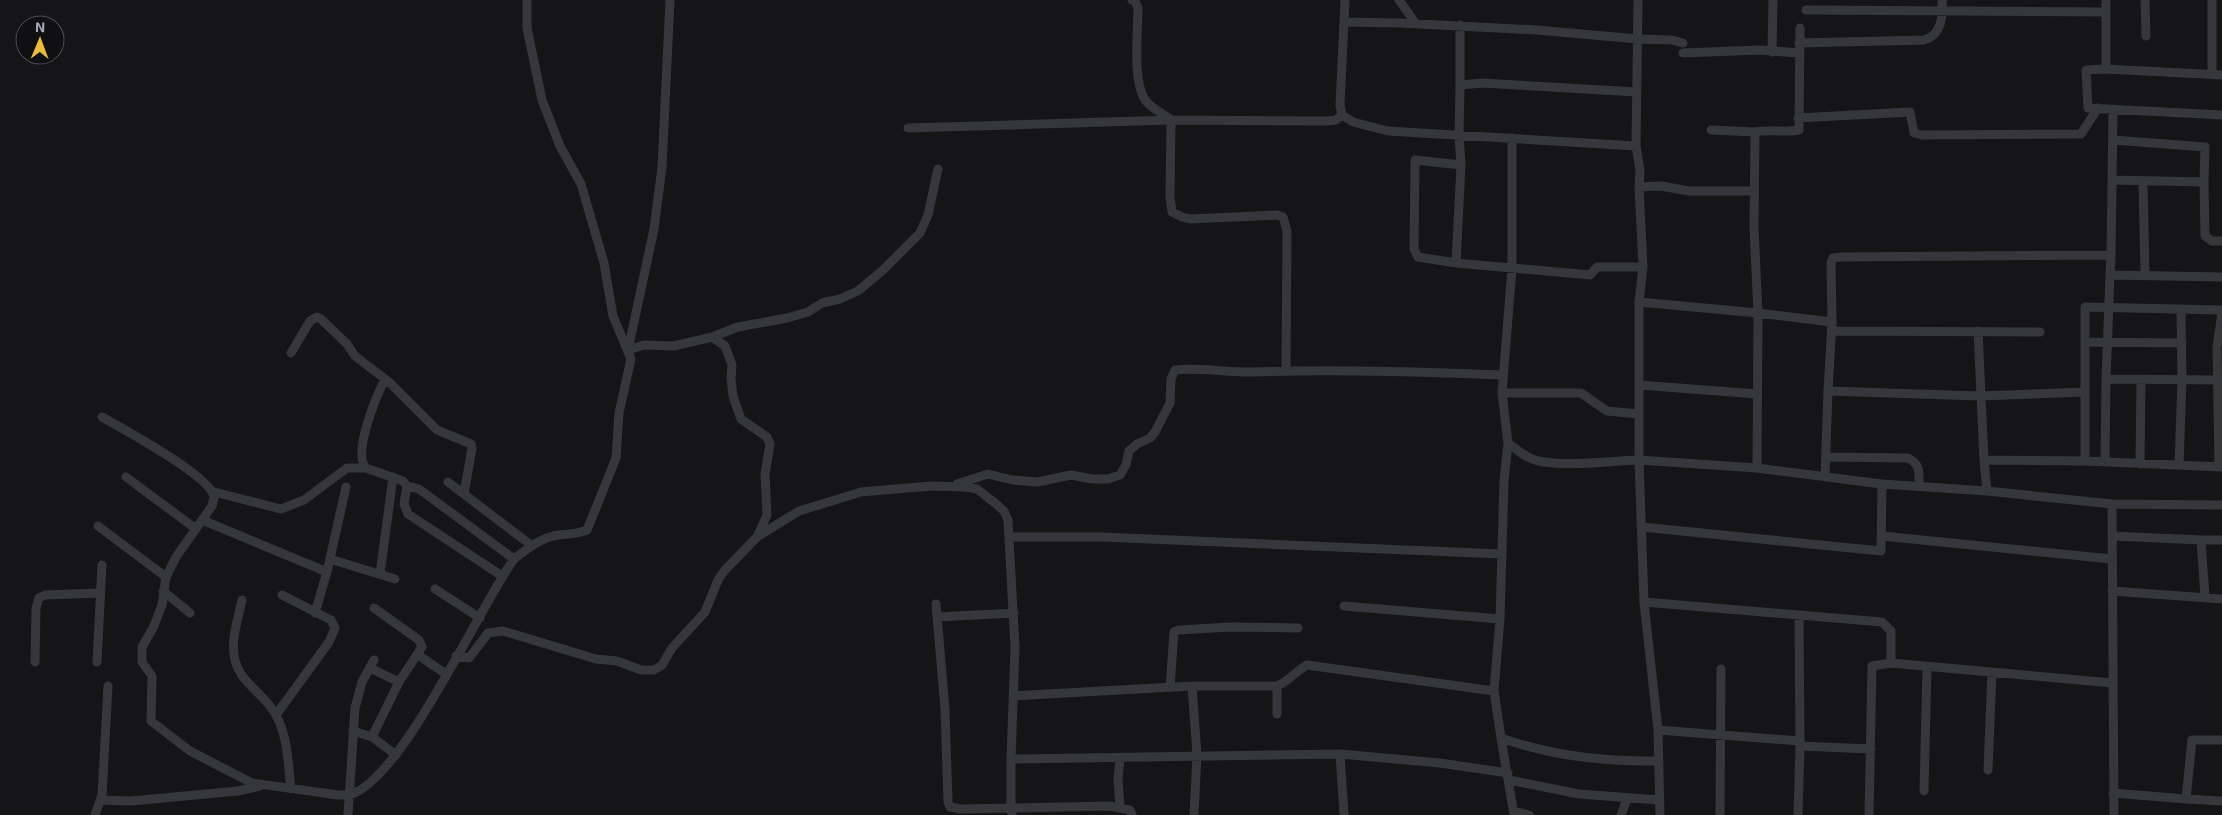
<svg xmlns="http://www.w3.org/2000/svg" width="2222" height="815" font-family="'Exo 2',sans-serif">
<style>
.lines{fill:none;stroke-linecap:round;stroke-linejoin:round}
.minor{stroke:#36373c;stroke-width:9}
</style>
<rect width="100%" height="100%" fill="#151517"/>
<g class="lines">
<path class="minor" d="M1132 0 1135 1 1138 8C1138 30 1132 84 1146 101 1152 109 1163 113 1171 120L1170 197 1172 212 1182 217 1190 219 1277 215 1283 217 1287 231 1286 370
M1345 0 1340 105 1342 115 1353 122 1388 131 1636 146
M1399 0 1416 24
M1638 0 1636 146 1640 170 1639 187 1643 267 1639 302 1758 313 1754 228 1755 132C1770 129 1784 133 1799 130L1800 28
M2106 0V69
M2145 0 2146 36
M1806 10 2106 12
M1344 22 1399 23 1537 30 1638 39 1672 40 1683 43
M1460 25V85
M1799 43 1924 40C1942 35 1943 16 1942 0
M1772 52 1773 0
M1683 53 1760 50 1799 53
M2212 74V0
M2222 75 2106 69 2086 70 2088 108 2222 115
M1636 92 1482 83 1460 85 1459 136 1461 165 1456 263 1590 275 1597 267H1643
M1798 118 1910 112 1914 133 1922 135 2081 134 2098 108
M908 128 1171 120 1326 121 1336 120 1342 115
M1711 130 1755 132
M1512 138V268L1502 393 1508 443C1517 450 1526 458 1538 461 1570 467 1607 461 1639 460V302
M2112 180 2204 182 2205 147 2113 140
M2143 182 2145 275
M2204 182 2205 236 2212 241H2222
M1639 187 1661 186 1689 191H1754
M2111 255 2110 275 2222 277
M1456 263 1418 257 1414 249 1415 160 1461 165
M1832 331 2040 332
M1978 331 1984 460
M712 337 738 327 787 318 808 312 822 303 840 299 858 291 883 270 920 233 928 215 938 169
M2085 342 2182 343
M628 350 654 229 662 167 670 0
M628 350 644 345 674 346 712 337 725 346 732 365 731 379 733 396 741 419 767 437 770 444 765 474 767 515 757 537
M291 353 310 321 317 317 321 319 347 344 355 356 389 382 437 430 471 444 472 448 464 494
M385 379C377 395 352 453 366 468L403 481 407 486 404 504 408 514 502 576
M2106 379 2218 380
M1639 385 1757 394
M2085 392 1980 396 1828 391 1832 322 1831 263 1833 258 1840 257 2111 255 2113 109
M1502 393H1581L1607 411 1639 414
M102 417C123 429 211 476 214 497L212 506 176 557 166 577 162 605 154 626 142 647V662L152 676 151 721 190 751 252 783 338 795C341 795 346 795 349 795 402 781 479 607 514 559 528 548 542 537 559 535 569 534 578 534 587 530L616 458 619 413 631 359 613 316 604 263 581 184 560 146 542 100 527 28V0
M1826 457 1908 458C1921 464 1919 474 1919 486
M2085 461V307L2222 310
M2105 462 2106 379 2110 275
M2140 464 2141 380
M2179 465 2182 380 2181 310
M2219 467 2217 347 2222 313
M1757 468 1758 313 1832 322
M126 477 196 529
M1825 477 1828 391
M448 482 531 545
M957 484 988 474 1012 480 1037 482 1071 475 1092 479H1108L1120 475 1126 465 1129 451 1137 444 1150 438 1155 432 1170 403 1171 379 1175 370C1201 367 1228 373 1255 372 1338 369 1420 372 1503 375
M407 486 419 489 514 559
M1987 491 1882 484 1757 468 1639 460 1644 602 1882 622 1891 631V663L2113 683
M214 492 281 509 304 500 347 468H366
M2112 504 2222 505
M202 520 327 572
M98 526 166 577
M1642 527 1881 551 1882 484
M1882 536 2112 559
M2113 536 2201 540
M1011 537H1102L1502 554
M330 559 395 579
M380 574 393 477
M435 589 480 618
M163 591 190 613
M2112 591 2222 599
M2205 597 2201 540H2222
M242 600C237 623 226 652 241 674 251 689 267 698 276 715 288 737 288 764 291 789
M1644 602 1658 730
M936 604 945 709 948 802 950 807 961 809 1011 808 1012 815
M1344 606 1500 619
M315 613 327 572 346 487
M1799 616 1800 746 1871 749
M937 617 1014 613
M418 655 446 674
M456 656 469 658 488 633 503 631 596 659 617 661 641 670H654L662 665 672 648 705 612 718 580 724 571 757 537 799 511 861 492 931 486 966 487 977 489 995 503 1004 511 1008 520 1015 648 1011 759
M35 662 36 608 39 598 45 595 100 593
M97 662 102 565
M370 668 399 682
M1277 686C1289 681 1296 671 1307 665L1494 691
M1170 687 1174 632 1179 630 1230 627 1298 628
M1013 696 1192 686
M276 715 329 642 335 628 331 620 282 595
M353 731 372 737 396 755
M372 737 399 682 422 647 419 640 374 608
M1501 738 1494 691 1500 619 1504 481 1508 443
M1988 770 1992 672
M1509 780 1579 794 1659 800
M1924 791 1927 667
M2113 793 2186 799 2192 740H2222
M2186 799 2222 801
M101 800 131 801 238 791 260 786
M1120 807 1118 779 1120 758
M1514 811 1529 815
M95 815 102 795 108 686
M348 815 355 708 362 682 374 660
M1132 815 1130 810 1109 806 1011 808V759L1340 754
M1194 815 1197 755 1192 686H1277V714
M1344 815 1340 754 1440 763 1508 773
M1514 815 1501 738C1552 756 1604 762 1659 761
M1621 815 1627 799
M1660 815 1658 730 1800 741
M1720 815 1721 669
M1798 815 1800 746
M1869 815 1872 666 1891 663
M2114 815 2112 504 1987 491 1984 460 2085 461 2222 467"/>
</g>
<g transform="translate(40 40) rotate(1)"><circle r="24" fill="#101012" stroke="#4d4e54"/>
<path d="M0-4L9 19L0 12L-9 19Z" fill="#e8bc3c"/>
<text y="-8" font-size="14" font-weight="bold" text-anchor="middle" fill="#a8abb6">N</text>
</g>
</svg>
